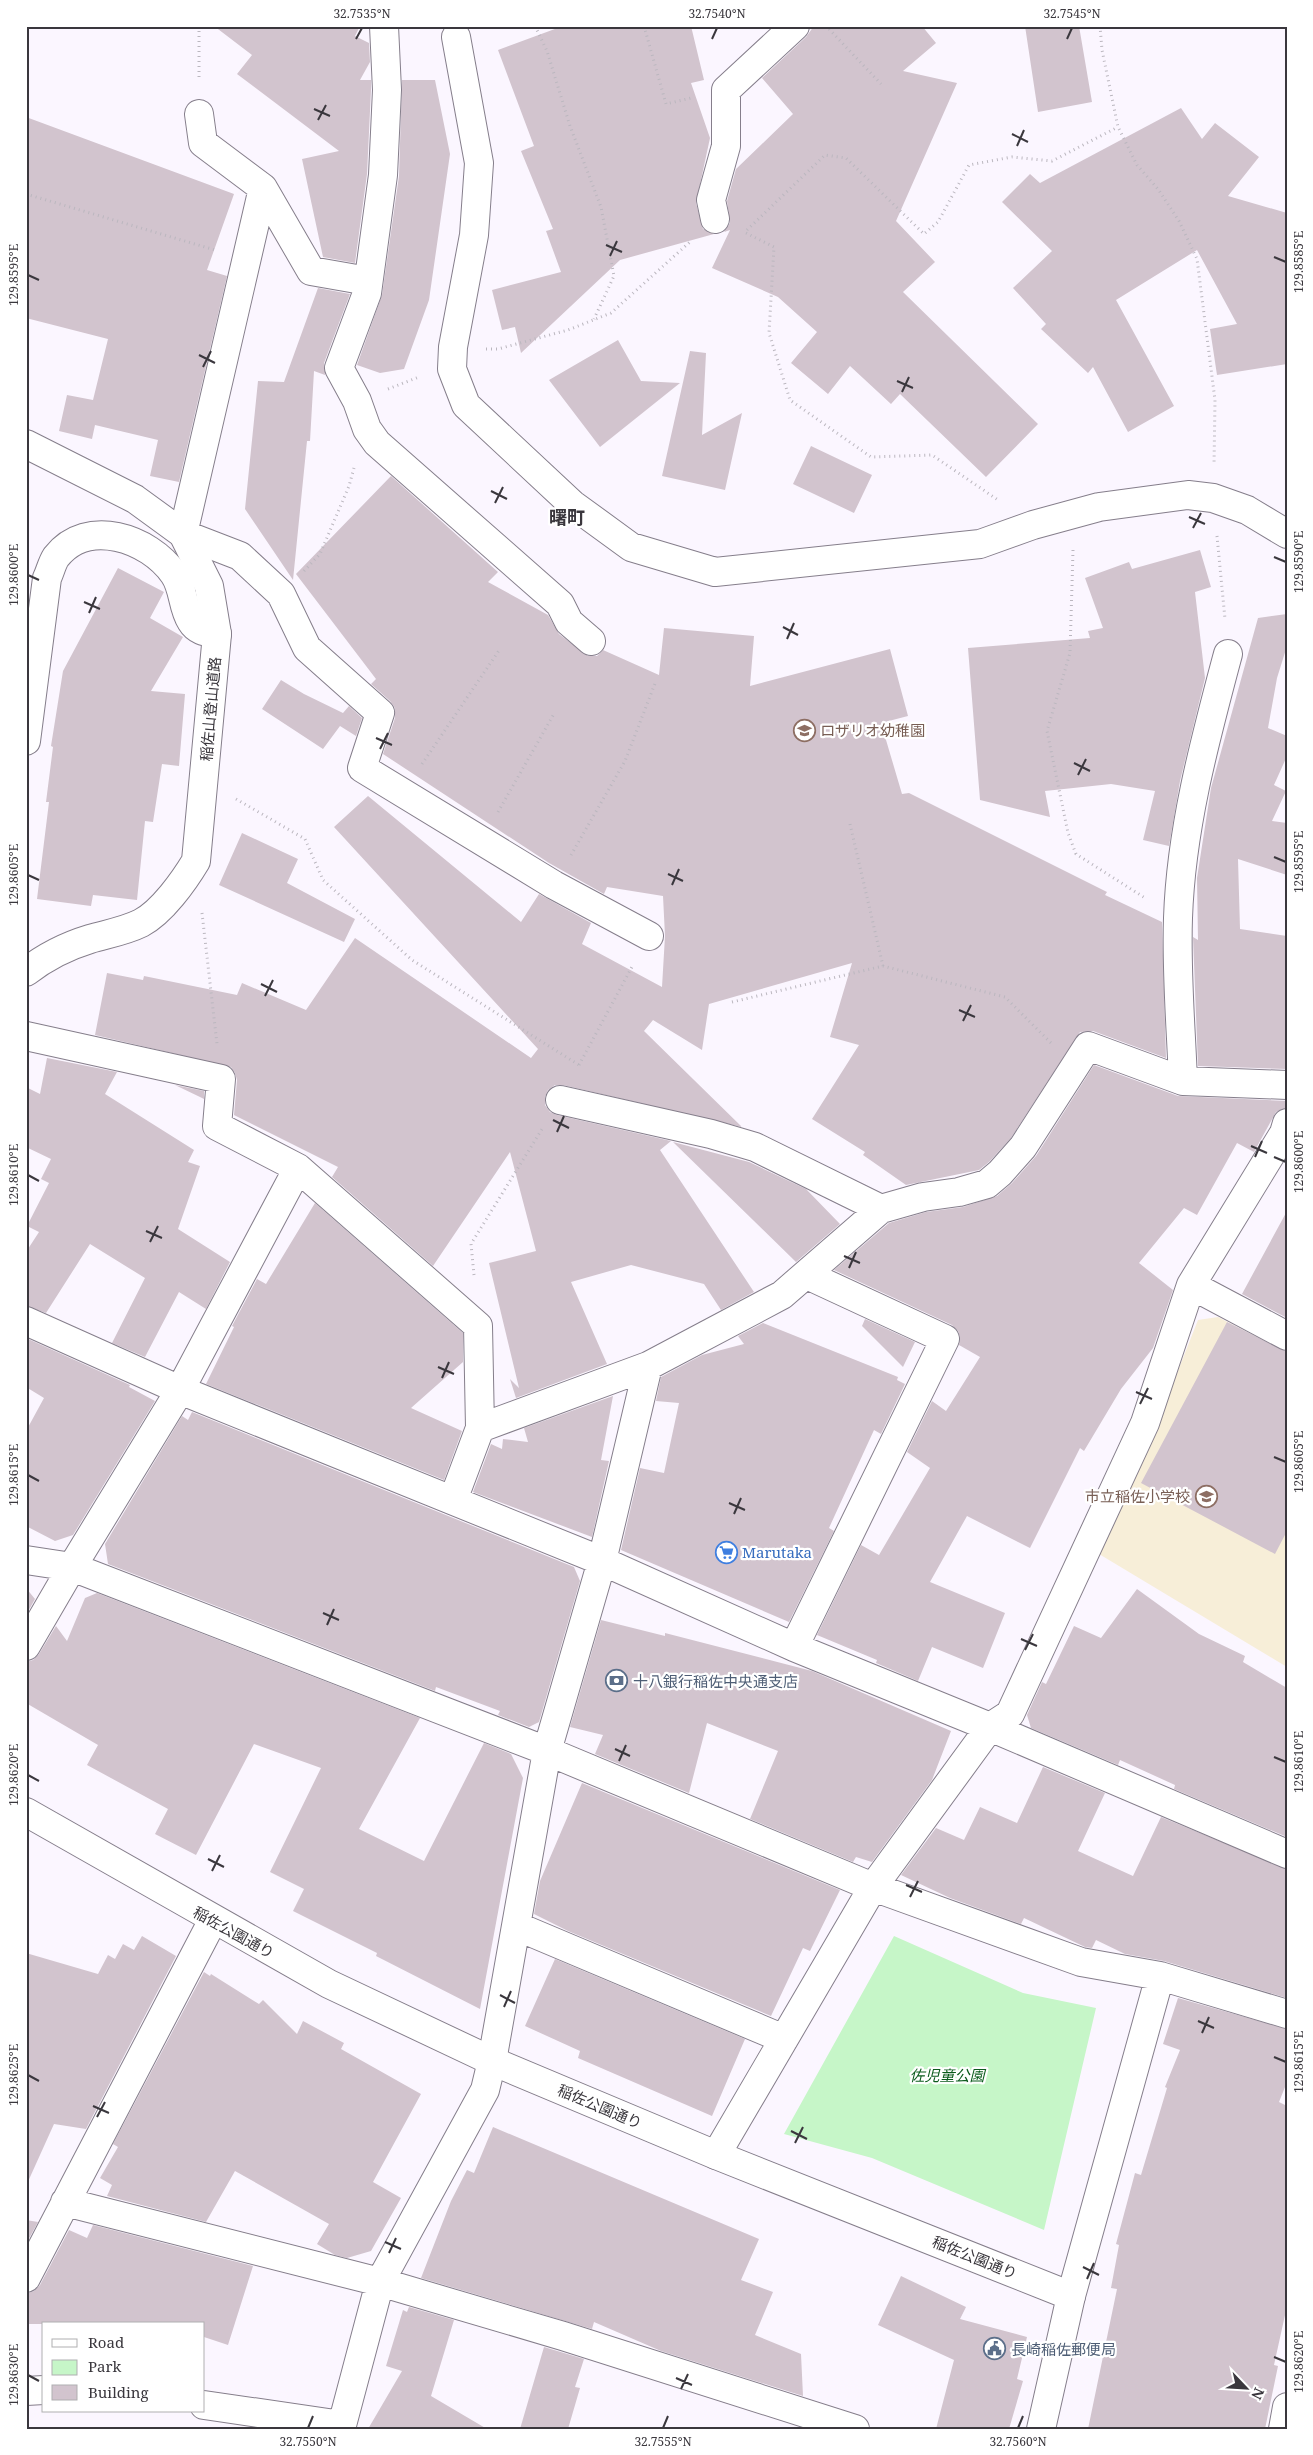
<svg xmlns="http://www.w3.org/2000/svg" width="1313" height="2455" font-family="'Noto Serif','Noto Sans JP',serif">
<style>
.education{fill:#f7eed8}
.green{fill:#c6f6c8}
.building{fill:#d2c4ce}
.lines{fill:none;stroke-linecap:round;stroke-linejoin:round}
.street-casing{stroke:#857e8b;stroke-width:30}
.secondary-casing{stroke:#857e8b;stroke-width:30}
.path{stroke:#bbb7bf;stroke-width:3;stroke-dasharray:1 4;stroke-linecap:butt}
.street{stroke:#fff;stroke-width:28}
.secondary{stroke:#fff;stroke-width:28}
.ticks{fill:none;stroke:#3a373d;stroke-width:2}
.labels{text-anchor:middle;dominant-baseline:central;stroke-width:4.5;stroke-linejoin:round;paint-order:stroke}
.street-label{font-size:15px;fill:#3a373d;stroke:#fff}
.education-label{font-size:15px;fill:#785e54;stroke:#fff;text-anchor:start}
.shop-label{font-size:15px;fill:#366cbe;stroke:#fff;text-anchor:start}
.service-label{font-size:15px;fill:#4e5e75;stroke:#fff;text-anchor:start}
.park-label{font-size:15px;font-style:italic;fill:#0b5b1c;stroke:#fff}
.quarter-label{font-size:18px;font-weight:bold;fill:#3a373d;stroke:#fff}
.neatline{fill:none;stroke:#3a373d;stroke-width:2}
.ticks-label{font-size:12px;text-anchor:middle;fill:#3a373d}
</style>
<rect width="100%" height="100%" fill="#fbf6ff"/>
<path class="education" d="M1218 1317 1287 1353V1667L1099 1554 1151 1439 1198 1320Z"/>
<path class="green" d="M894 1936 1023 1993 1096 2008 1044 2230 872 2158 784 2134Z"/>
<path class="building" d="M214 26H360L355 36 369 43 370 62 360 80H371V90L367 174 355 263 323 257 302 159 339 151 237 74 252 55Z
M563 26H691L704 80 691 83 710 138 696 203 703 229 714 234 620 260 521 353 515 327 502 330 492 290 561 272 546 231 553 229 521 151 534 146 498 50Z
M814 26H922L936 43 903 71 957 83 896 221 935 262 903 292 1038 424 986 477 900 394 891 404 850 366 828 394 791 363 817 332 778 297 712 268 730 230 724 232 730 223 727 201 736 169 793 114 762 78 806 37Z
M1025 26H1079L1092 102 1038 112Z
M402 80H435L450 154 429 300 404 369 380 373 357 365 382 295 399 176Z
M1181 108 1202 139 1215 123 1259 157 1228 196 1287 213V364L1217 375 1210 329 1237 324 1197 250 1116 300 1174 406 1128 432 1093 367 1088 373 1041 329 1046 324 1013 288 1052 251 1002 202 1030 174 1040 183Z
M26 117 234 194 207 270 227 276 179 482 150 476 158 440 95 425 92 439 59 431 67 395 93 400 108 339 26 318Z
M318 288 350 294 324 363 325 375 314 371 310 441H307L293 580 245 509 258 381 284 382Z
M618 340 641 381 680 383 600 447 549 380Z
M690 351 706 353 702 435 742 413 725 490 662 476Z
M811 446 872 475 854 513 793 484Z
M391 476 498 572 488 582 548 615 559 634 588 656H597L603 650 659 675 664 628 754 636 750 686 890 649 908 716 881 723 902 794 909 793 1107 892 1105 895 1162 922 1166 1058 1093 1031 1080 1032 1011 1138 989 1162 979 1170 906 1185 863 1155 865 1152 812 1119 859 1045 830 1037 852 963 709 1004 702 1050 653 1020 644 1031 742 1127 563 1085H555L548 1090 545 1097V1105L550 1112 557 1115 671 1141 660 1150 754 1292 721 1310 704 1284 631 1265 571 1282 607 1364 516 1398 510 1379 519 1388 489 1263 536 1251 510 1152 433 1266 332 1177 338 1167 234 1115 237 1080 235 1073 231 1067 95 1035 107 973 143 980 144 976 237 995 242 983 306 1010 355 938 531 1058 538 1049 334 827 368 796 521 922 539 894 591 923 582 944 662 987 665 936 663 896 607 887 604 894 549 863 383 754 395 718V708L390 701 371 684 376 679 296 574Z
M1200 550 1211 587 1195 592 1205 678 1180 781 1169 846 1143 840 1155 791 1111 784 1045 791 1050 817 980 800 968 648 1090 638 1088 631 1103 628 1085 578 1129 562 1132 569Z
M118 568 164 592 150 618 183 637 151 691 185 694 179 766 162 764 153 822 145 821 137 900 93 895 91 906 37 899 49 802H46L53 747 51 746 63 671Z
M1287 614V646L1277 678 1268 728 1287 736V756L1274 785 1286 791 1272 821 1287 823V875L1238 859 1240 929 1287 936V1069L1198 1066 1193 937 1198 940 1197 878 1211 788 1258 618Z
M281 680 304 694 343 713 349 706 362 718 356 736 340 726 323 749 262 709Z
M242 833 298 859 287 883 355 919 344 942 219 885Z
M47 1058 117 1072 105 1094 194 1150 188 1162 200 1166 178 1229 230 1262 206 1309 179 1292 145 1357 112 1343 145 1278 90 1244 46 1313 26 1306V1252L39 1232 27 1226 49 1183 41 1179 51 1159 26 1147V1087L40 1094Z
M1094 1065 1178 1096 1287 1101V1108L1276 1112 1254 1152 1237 1143 1197 1215 1184 1208 1139 1263 1173 1290 1153 1348 1121 1389 1084 1451 1080 1448 1030 1548 967 1516 930 1582 1005 1613 983 1668 932 1647 918 1681 876 1663 877 1660 817 1635 861 1545 879 1555 930 1468 907 1452 932 1401 946 1411 980 1357 959 1345 960 1337 958 1331 952 1325 834 1270 889 1223 926 1212 963 1207 997 1196 1012 1183 1036 1156Z
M175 1085 204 1091V1099L200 1097Z
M673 1142 749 1162 806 1189 840 1224 796 1262Z
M315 1203 463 1333V1362L411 1408 462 1431 444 1480 206 1384 234 1327 232 1326 257 1279 266 1284Z
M1287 1211V1318L1242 1294Z
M865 1319 915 1342 903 1367 862 1326Z
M1227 1322 1287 1352V1531L1275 1554 1141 1483Z
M763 1323 898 1377 897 1380 905 1384 881 1434 874 1430 829 1528 834 1531 789 1622 621 1550 640 1468 664 1473 679 1403 656 1401 661 1377 702 1355 744 1344 738 1336Z
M26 1338 130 1385 129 1387 155 1401 73 1535 55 1541 26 1526V1431L44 1398 26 1387Z
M613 1396 601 1460 609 1461 592 1537 473 1492 491 1444 502 1449 503 1439 528 1442 524 1428Z
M192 1412 574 1567 580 1581 539 1722 529 1727 498 1715 500 1711 436 1687 435 1691 108 1564 105 1544 182 1416 188 1420Z
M26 1588 35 1599 26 1615Z
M1137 1589 1199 1634 1245 1656 1243 1662 1287 1688V1837L1174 1789 1175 1785 1120 1760 1118 1765 1031 1728 1027 1715 1042 1682 1046 1684 1074 1626 1101 1638Z
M97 1593 420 1718 359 1829 424 1861 484 1743 511 1754 523 1778 480 2009 376 1956 377 1953 293 1911 304 1889 270 1872 321 1768 254 1744 196 1855 155 1834 168 1809 87 1765 98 1745 26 1703V1662L33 1660 39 1654 56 1626 67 1641 85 1598Z
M601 1620 665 1636V1633L812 1671 951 1731 932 1780 872 1862 856 1857 853 1862 750 1819 778 1751 707 1723 689 1793 595 1754 603 1735 570 1727Z
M1043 1767 1105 1793 1078 1851 1133 1876 1161 1817 1287 1869V1998L1164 1961 1125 1954 1096 1940 1092 1948 1085 1947 1024 1918 1021 1924 950 1898 901 1875 936 1828 964 1840 980 1807 1017 1823Z
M582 1783 840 1890 810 1951 803 1948 771 2016 568 1931 534 1914 540 1881Z
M142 1936 176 1956 86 2129 54 2124 26 2186V1953L98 1974 108 1955 115 1959 123 1944 134 1950Z
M555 1959 745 2039 712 2116 578 2058 580 2051 525 2026Z
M204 1972 210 1976 211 1974 259 2004 263 2000 297 2034 303 2021 344 2043 341 2049 421 2094 373 2182 401 2198 371 2251 347 2258 335 2255 317 2244 329 2224 235 2171 206 2222 107 2196 112 2185 100 2178 118 2147 113 2144Z
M1178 1998 1287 2029V2082L1279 2102 1287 2106V2306L1274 2365 1278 2366 1265 2429H1088L1117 2289 1111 2288 1119 2245 1116 2244 1135 2173 1141 2175 1167 2088 1165 2087 1180 2050 1163 2044Z
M493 2127 759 2239 741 2280 773 2292 755 2335 801 2354 803 2396 661 2351 594 2322 592 2329 421 2278 451 2201 467 2170 474 2173Z
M26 2220 38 2222 26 2244Z
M93 2225 253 2266 228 2345 204 2337V2324H26V2294L34 2291 40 2285 69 2230 87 2238Z
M901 2276 966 2307 960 2319 1027 2337 1017 2379 1023 2381 1009 2429H936L954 2360 878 2325Z
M409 2307 454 2320 431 2396 487 2429H368L402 2371 386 2366 403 2310 407 2312Z
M544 2347 584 2359 575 2387 580 2388 568 2429H520Z"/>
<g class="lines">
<defs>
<path id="street" d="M384 26 387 90 383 175 367 293 339 368 357 401 367 429 377 443 560 604 569 622 591 641
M456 37 479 163 474 235 453 347 452 369 466 405 572 504 631 547 715 572 980 544 1033 525 1099 507 1188 495 1213 498 1247 510 1287 534
M199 114 203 143 263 188
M715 219 711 200 726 146V90L795 26
M368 281 311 271 263 188 183 534 240 556 281 594 307 648 380 713 362 768 554 885 649 936
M26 741 47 578C50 572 52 563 56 557 87 517 149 538 174 574 184 588 182 607 191 621 197 631 206 632 217 634
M26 1036 221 1079 217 1126 298 1168 478 1326 480 1428 453 1500
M1183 1081C1181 1027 1176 972 1178 918 1181 828 1205 740 1228 654
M560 1100 711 1134 755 1147 881 1209
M1191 1285 1287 1336
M26 1321 180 1390 602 1561 794 1647 990 1727 1287 1854
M480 1428 648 1366 782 1295 881 1209 923 1197 959 1192 987 1184 1000 1173 1023 1147 1088 1046 1183 1081 1287 1085
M26 1560 72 1567 547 1751 873 1887 1081 1962 1160 1976 1287 2014
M26 1646 72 1567 180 1390 298 1168
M794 1647 945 1339 807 1275
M516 1926 784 2039
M716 2155 873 1887 990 1727 1010 1714 1145 1423 1191 1285 1284 1133 1287 1123
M65 2202 380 2282 563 2336 855 2429
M26 2278 213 1920
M1071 2296 1160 1976
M26 2391 44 2390
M204 2405 342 2425
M341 2429 380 2282 485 2090 492 2061 547 1751 602 1561 648 1366
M1283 2429 1287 2407"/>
<path id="secondary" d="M26 444 135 499 183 534 209 586 217 634 196 861C184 881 162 912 141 923 125 931 107 934 90 939 67 946 45 957 26 972
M26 1812 329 1984 492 2061 716 2155 1071 2296 1041 2429"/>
</defs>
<use href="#street" class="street-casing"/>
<use href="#secondary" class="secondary-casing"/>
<path class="path" d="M199 26V80
M535 26 547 51 570 126 601 207 614 276 594 319
M644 26 666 104 691 98
M1100 26 1102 50 1118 127 1137 165 1158 189 1179 221 1197 259 1215 400 1214 465
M829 29 881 84
M26 194 215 250
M747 230 825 155 846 158 924 234 938 222 969 165 1012 157 1052 161 1118 127
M746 233 774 247 769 333 790 400 871 457 932 455 998 500
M486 349H498L568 330 611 313 691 241
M388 389 419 377
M1217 536 1225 619
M1073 550 1070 653 1047 731 1068 833 1076 854 1145 898
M304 571 320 554 349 486 354 468
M422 764 500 649
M236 799 305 839 323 880 412 960 579 1065
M498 812 555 712
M850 824 883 966
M571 855 625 761 656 681
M202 913 217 1044
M732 1002 883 966 1005 997 1051 1043
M579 1065 633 965
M474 1275 471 1244 542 1129"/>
<use href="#street" class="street"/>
<use href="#secondary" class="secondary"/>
</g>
<path class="ticks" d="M356 39 362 28M712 39 717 28M1067 39 1072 28M314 109 330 116M318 120 326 105M1012 134 1028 142M1017 146 1024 130M606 245 622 252M610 256 617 241M1274 257 1286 262M28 275 39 280M199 355 215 363M203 367 211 351M897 381 913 388M902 392 909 377M491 491 507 499M495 503 503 487M1189 517 1205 524M1193 528 1201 513M1274 557 1286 562M28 575 39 580M84 602 100 609M89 613 96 597M783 627 798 635M787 639 794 623M376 738 392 745M380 749 388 733M1074 763 1090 771M1078 775 1086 759M1274 857 1286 862M668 874 683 881M28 875 39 880M672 885 679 869M261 984 277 992M265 996 273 980M959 1010 975 1017M963 1021 971 1005M553 1120 569 1128M557 1132 564 1116M1251 1146 1267 1153M1255 1157 1262 1141M1274 1157 1286 1162M28 1175 39 1181M146 1231 162 1238M150 1242 158 1226M844 1256 860 1263M849 1268 856 1252M438 1367 454 1374M442 1378 449 1362M1136 1392 1152 1399M1140 1404 1148 1388M1274 1457 1286 1462M28 1475 39 1481M729 1503 745 1510M734 1514 741 1498M323 1613 339 1620M327 1625 334 1609M1021 1639 1037 1646M1025 1650 1033 1634M615 1749 630 1756M1274 1757 1286 1762M619 1761 626 1745M28 1775 39 1781M208 1859 224 1867M212 1871 220 1855M906 1885 922 1892M910 1897 918 1881M500 1995 515 2003M504 2007 511 1991M1198 2021 1214 2028M1202 2033 1209 2017M1274 2057 1286 2062M28 2075 39 2081M93 2106 109 2113M97 2117 105 2102M791 2131 807 2139M795 2143 803 2127M385 2242 401 2249M389 2253 396 2238M1083 2267 1099 2275M1087 2279 1094 2263M1274 2357 1286 2362M28 2375 39 2381M676 2378 692 2385M681 2389 688 2374M308 2428 313 2416M663 2428 668 2416M1018 2428 1023 2416"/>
<defs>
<symbol id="school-ring" viewBox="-11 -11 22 22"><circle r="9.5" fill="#fff" stroke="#8d6e63" stroke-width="1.5"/><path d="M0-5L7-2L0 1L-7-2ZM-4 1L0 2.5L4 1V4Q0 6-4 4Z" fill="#8d6e63"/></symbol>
<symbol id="supermarket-ring" viewBox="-11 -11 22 22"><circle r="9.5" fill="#fff" stroke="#3f7fe0" stroke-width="1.5"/><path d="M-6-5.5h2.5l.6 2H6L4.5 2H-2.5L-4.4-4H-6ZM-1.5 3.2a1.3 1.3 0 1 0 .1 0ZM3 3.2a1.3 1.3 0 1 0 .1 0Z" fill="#3f7fe0"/></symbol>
<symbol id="bank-ring" viewBox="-11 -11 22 22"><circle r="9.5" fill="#fff" stroke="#5c6f8a" stroke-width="1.5"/><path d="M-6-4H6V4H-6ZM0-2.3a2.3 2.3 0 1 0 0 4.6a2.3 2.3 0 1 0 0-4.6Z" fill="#5c6f8a"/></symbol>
<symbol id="civic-ring" viewBox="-11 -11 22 22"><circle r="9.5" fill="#fff" stroke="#5c6f8a" stroke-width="1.5"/><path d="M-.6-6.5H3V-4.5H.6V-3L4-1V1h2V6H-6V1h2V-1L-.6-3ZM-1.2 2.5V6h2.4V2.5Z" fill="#5c6f8a"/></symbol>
</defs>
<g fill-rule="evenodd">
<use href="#school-ring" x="792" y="718" width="25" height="25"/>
<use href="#school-ring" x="1194" y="1484" width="25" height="25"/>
<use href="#supermarket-ring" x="714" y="1540" width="25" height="25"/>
<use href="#bank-ring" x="604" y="1668" width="25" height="25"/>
<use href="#civic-ring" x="982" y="2336" width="25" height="25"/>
</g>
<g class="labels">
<g class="street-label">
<text transform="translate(210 709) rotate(-85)">稲佐山登山道路</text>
<text transform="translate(234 1932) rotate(29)">稲佐公園通り</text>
<text transform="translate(600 2106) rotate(23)">稲佐公園通り</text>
<text transform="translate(975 2257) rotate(22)">稲佐公園通り</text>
</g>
<g class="education-label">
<text x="820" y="730">ロザリオ幼稚園</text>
<text x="1190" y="1496" text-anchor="end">市立稲佐小学校</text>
</g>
<g class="shop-label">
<text x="742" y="1552">Marutaka</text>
</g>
<g class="service-label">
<text x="633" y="1681">十八銀行稲佐中央通支店</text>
<text x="1011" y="2349">長崎稲佐郵便局</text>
</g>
<g class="park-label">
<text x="947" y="2075">佐児童公園</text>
</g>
<g class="quarter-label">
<text x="567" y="517">曙町</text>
</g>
</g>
<rect width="1313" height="2455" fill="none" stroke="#ffffff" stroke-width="55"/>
<rect x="42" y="2322" width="162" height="90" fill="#ffffff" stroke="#b0afb1"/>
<rect x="52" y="2339" width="25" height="8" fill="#ffffff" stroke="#b0afb1"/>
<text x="88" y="2348" font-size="15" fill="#3a373d">Road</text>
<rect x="52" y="2360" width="25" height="15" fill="#c6f6c8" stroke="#b0afb1"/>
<text x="88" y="2372" font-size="15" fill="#3a373d">Park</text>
<rect x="52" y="2385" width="25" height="15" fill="#d2c4ce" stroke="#b0afb1"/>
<text x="88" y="2398" font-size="15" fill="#3a373d">Building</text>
<g transform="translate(1246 2388) rotate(115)" stroke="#ffffff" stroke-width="4" paint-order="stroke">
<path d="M0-4L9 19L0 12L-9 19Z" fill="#3a373d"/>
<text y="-8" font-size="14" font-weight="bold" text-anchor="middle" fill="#3a373d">N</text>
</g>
<rect x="28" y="28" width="1258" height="2400" class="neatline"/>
<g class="ticks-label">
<text x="362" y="18">32.7535°N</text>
<text x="717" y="18">32.7540°N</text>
<text x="1072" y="18">32.7545°N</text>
<text transform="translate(1299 262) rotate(-90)" y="4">129.8585°E</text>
<text transform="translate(14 275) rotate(-90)" y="4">129.8595°E</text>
<text transform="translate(1299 562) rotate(-90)" y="4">129.8590°E</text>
<text transform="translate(14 575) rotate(-90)" y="4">129.8600°E</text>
<text transform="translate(1299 862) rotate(-90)" y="4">129.8595°E</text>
<text transform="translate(14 875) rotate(-90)" y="4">129.8605°E</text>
<text transform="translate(1299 1162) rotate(-90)" y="4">129.8600°E</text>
<text transform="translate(14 1175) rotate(-90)" y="4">129.8610°E</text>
<text transform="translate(1299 1462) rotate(-90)" y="4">129.8605°E</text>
<text transform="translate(14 1475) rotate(-90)" y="4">129.8615°E</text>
<text transform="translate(1299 1762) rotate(-90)" y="4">129.8610°E</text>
<text transform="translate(14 1775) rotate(-90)" y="4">129.8620°E</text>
<text transform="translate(1299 2062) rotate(-90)" y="4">129.8615°E</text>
<text transform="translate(14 2075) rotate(-90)" y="4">129.8625°E</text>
<text transform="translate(1299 2362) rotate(-90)" y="4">129.8620°E</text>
<text transform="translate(14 2375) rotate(-90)" y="4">129.8630°E</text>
<text x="308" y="2446">32.7550°N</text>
<text x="663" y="2446">32.7555°N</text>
<text x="1018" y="2446">32.7560°N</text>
</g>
</svg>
